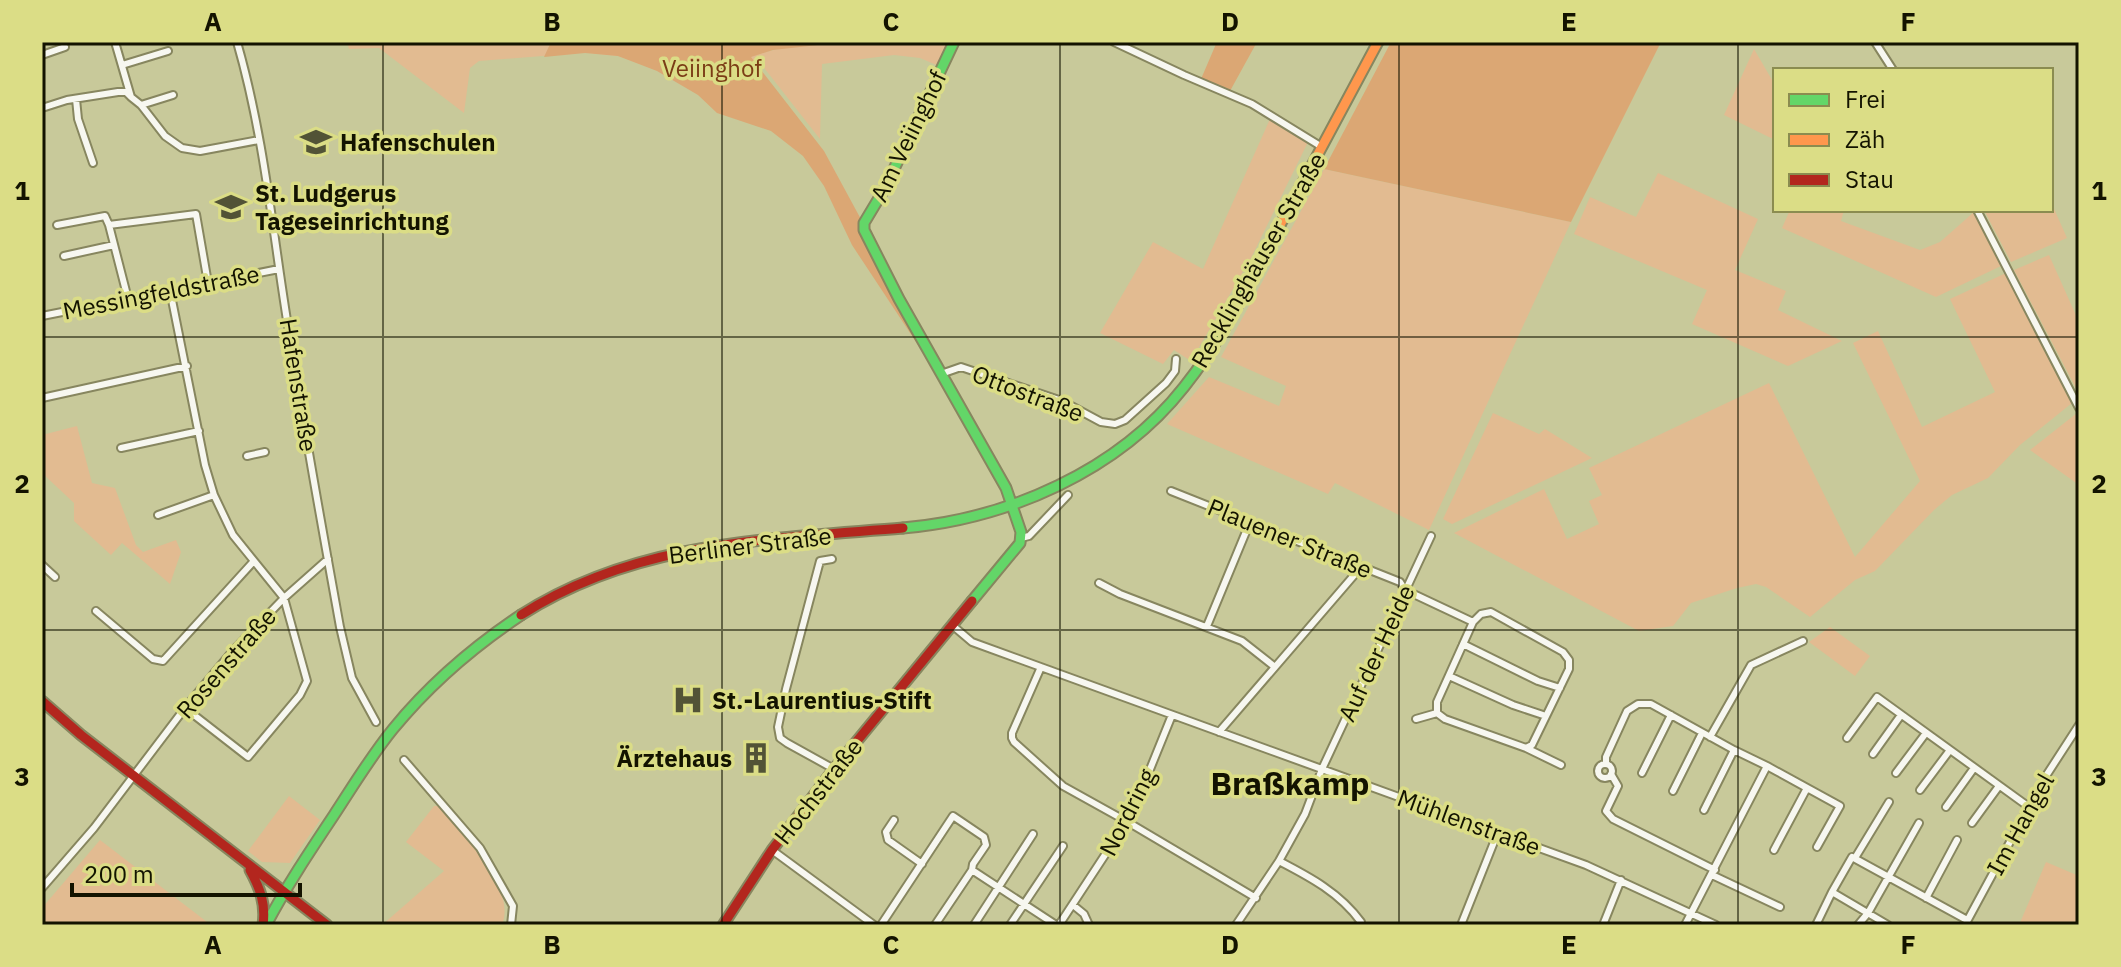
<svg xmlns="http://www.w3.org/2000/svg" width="2121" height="967" font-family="'IBM Plex Sans',sans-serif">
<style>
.green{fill:#e2bb91}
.forest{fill:#dba774}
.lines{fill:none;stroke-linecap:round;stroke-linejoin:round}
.street-casing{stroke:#87865f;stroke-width:10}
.fast-casing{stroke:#87865f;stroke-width:13}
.slow-casing{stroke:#87865f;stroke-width:13}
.jam-casing{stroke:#87865f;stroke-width:13}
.street{stroke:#f7f7f0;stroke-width:6}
.fast{stroke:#63d668;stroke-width:9}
.slow{stroke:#ff974d;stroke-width:9}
.jam{stroke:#b3261e;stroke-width:9}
.grid{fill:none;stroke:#131300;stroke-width:2;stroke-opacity:0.55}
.labels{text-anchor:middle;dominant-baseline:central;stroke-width:7;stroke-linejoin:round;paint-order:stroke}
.park-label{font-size:24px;fill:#7b3d16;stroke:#dbdd86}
.street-label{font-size:24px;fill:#131300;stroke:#dbdd86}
.poi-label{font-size:24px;font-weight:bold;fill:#131300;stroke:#dbdd86;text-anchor:start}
.district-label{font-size:32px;font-weight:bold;fill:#131300;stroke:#dbdd86}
.neatline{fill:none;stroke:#131300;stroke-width:3}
.grid-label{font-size:26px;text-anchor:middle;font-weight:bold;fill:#131300}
</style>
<rect width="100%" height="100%" fill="#c8c99a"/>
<path class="green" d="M347 42H799L758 54C817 37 890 42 951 42L939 66 920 58 894 55 822 64 820 139 757 59 737 99 618 56 571 51 555 55 479 61 470 68 464 113 379 48 349 49Z
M1754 49 1775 85V140L1724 115Z
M1270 119 1308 142 1251 258 1191 361 1174 350 1163 364 1100 333 1153 242 1203 269Z
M1324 169 1571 222 1429 530 1335 483 1328 494 1167 424 1209 377 1279 406 1286 386 1221 357Z
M1658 173 1758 219 1735 270 1786 291 1778 310 1842 341 1788 366 1692 324 1707 290 1574 234 1590 197 1636 217Z
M2051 202 2067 238 2011 262 1984 210H2051Z
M1790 210H1844L1841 221 1920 250 1940 242 1974 212 2001 266 1936 297 1782 228Z
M2049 255 2079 322V394L2014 270Z
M2006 273 2072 403 2020 445 1988 478 1952 495 1934 510 1875 571 1855 580 1810 617 1766 587 1756 584 1737 588 1691 603 1673 626 1639 631 1454 533 1544 489 1567 539 1599 524 1589 501 1602 495 1589 468 1769 383 1855 557 1920 481 1853 343 1878 331 1922 427 1995 392 1950 299Z
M1493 413 1539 434 1545 429 1592 458 1452 524 1443 519Z
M2077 413 2079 416V485L2030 450Z
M77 426 92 483 115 488 136 545 143 552 176 540 181 552 170 584 122 543 111 555 74 521V503L42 473V435Z
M1830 627 1870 656 1855 676 1809 642Z
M289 796 320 820 290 863 262 862 248 851Z
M434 806H440C463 832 517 888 502 925H382L444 871 406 842Z
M100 840 211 925H42V908Z
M2046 862 2079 876V925H2019Z"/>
<path class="forest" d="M551 42H845L773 50 751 57 824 151 863 223 925 348H920L852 245 824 186 803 156 771 131 717 113 698 95 657 71 618 56 585 53 544 57Z
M1212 42H1257L1230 91 1201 79 1216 44Z
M1391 42H1661L1571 222 1324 169Z"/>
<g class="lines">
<defs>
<path id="street" d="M115 42 131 97 141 105 165 136 182 148 200 151 259 140
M237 42C259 118 269 197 280 274 297 392 319 510 340 627L352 678 376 722
M1114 42 1184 75 1252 104 1322 147
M1875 42 1893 70
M42 55 65 47
M122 65 168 51
M76 99 78 119 93 163
M141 105 173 95
M42 108 67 100 118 92H126L131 97
M1977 210 2079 408
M57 225 105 216 109 225
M64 256 114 245
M170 290 205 465 214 495 233 535 284 598 307 681 300 695 248 757 185 708
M128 299 109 225 196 214 208 283
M42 316 279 269
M941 374 961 367 1062 401 1101 422 1115 424 1125 420 1166 383 1175 371 1176 359
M42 398 187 366
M121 448 199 431
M247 456 265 452
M1171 491 1400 582 1405 590 1473 622 1481 614 1491 612 1563 652 1569 660V669L1532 745 1526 748
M158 515 214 495
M1021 538 1029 536 1068 495
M832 559 820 561 786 689 778 727 780 738 787 743 834 769
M42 565 55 577
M1099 583 1120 594 1242 641 1275 667
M96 611 153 659 163 661 253 562
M952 625 972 642 1586 865 1716 925
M1207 626 1250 522
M1463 644 1538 681 1560 688
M1041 667 1012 733V738L1014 742 1063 786 1126 821 1256 898
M1449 676 1513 705 1546 716
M1437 713 1445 719 1526 748 1561 765
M1416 719 1437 713V702L1473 622
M1219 732 1362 566
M1710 737 1751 665 1803 641
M1847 738 1877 697 2029 807
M1873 754 1901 715
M404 760 480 848 513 906 511 925
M1606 764V757L1627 711 1638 704H1651L1734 750 1767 766 1685 925
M1598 771a7 7 0 1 1 14 0a7 7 0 1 1-14 0Z
M1767 766 1840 806 1817 847
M1642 773 1671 715
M1896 773 1926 733
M1611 774 1618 786 1606 811 1613 819 1715 870
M1920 790 1950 750
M1673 791 1702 733
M1946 807 1974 768
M1704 810 1734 750
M894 820 886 832 888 840 922 864
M1972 823 1999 786
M772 850 874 925
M1774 850 1807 788
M1855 858 1889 802
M1279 861C1310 877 1340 893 1361 922L1360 925
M972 870 1056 925
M1712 875 1780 907
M42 888 94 828 185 708 231 653 284 598 328 559
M1832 892 1888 925
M1926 898 1957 840
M1073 905 1084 914 1089 925
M881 925 953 816 984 837 986 845 973 864 972 870 935 925
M974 925 1033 834
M1010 925 1063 846
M1059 925 1120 832 1142 789 1172 715
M1236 925 1279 861 1305 814 1322 769 1431 536
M1461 925 1498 832
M1603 925 1621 880
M1816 925 1832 892 1852 857 1967 920
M1858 925 1868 913 1919 823
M1965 925 2044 779 2079 725"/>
<path id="fast" d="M954 42 885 188 864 223V230L899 299 1006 488 1021 532 1020 543 972 601
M903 528C1008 519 1118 471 1184 387 1224 337 1251 280 1280 225
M266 925C286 887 310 851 334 815 353 786 371 756 393 729 429 685 473 647 521 615"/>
<path id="slow" d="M1280 225 1378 42"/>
<path id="jam" d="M521 615C636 541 770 539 903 528
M42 701 81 735 327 925
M250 870C260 888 266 904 263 925
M723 925 772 850 834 769 972 601"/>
</defs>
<use href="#street" class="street-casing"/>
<use href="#fast" class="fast-casing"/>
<use href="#slow" class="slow-casing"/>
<use href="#jam" class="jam-casing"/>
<use href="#street" class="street"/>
<use href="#fast" class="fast"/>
<use href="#slow" class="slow"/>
<use href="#jam" class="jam"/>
</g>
<path class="grid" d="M383 42V925M722 42V925M1060 42V925M1399 42V925M1738 42V925M42 337H2079M42 630H2079"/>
<defs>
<symbol id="school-bare" viewBox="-9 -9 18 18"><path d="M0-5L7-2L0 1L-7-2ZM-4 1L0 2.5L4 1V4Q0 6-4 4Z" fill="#525336" stroke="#dbdd86" stroke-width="2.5" paint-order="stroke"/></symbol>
<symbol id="hospital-bare" viewBox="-9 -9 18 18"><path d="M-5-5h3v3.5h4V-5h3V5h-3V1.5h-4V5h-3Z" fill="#525336" stroke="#dbdd86" stroke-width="2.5" paint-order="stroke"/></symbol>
<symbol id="building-bare" viewBox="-9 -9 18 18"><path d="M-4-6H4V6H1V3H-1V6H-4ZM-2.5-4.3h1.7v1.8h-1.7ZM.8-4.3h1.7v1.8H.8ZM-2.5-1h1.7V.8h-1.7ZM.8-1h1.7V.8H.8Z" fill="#525336" stroke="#dbdd86" stroke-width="2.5" paint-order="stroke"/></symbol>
</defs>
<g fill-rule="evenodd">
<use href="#school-bare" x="294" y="120" width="44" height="44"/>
<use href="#school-bare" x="209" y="185" width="44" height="44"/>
<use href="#hospital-bare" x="666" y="678" width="44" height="44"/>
<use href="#building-bare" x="734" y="736" width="44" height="44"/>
</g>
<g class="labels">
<g class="park-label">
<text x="712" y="68">Veiinghof</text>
</g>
<g class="street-label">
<text transform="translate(908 136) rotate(-64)">Am Veiinghof</text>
<text transform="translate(1258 260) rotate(-60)">Recklinghäuser Straße</text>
<text transform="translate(161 292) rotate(-11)">Messingfeldstraße</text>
<text transform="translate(299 385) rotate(81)">Hafenstraße</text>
<text transform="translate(1028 393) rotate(21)">Ottostraße</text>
<text transform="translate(1290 538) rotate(22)">Plauener Straße</text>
<text transform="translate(750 545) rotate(-7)">Berliner Straße</text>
<text transform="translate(1376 653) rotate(-65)">Auf der Heide</text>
<text transform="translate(226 663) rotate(-49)">Rosenstraße</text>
<text transform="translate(818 791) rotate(-52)">Hochstraße</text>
<text transform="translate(1127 812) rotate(-63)">Nordring</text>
<text transform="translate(1469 822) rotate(20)">Mühlenstraße</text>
<text transform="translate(2020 824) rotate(-61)">Im Hangel</text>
</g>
<g class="poi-label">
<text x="340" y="142">Hafenschulen</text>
<text x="255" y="193">St. Ludgerus<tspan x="255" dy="28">Tageseinrichtung</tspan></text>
<text x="712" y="700">St.-Laurentius-Stift</text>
<text x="732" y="758" text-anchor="end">Ärztehaus</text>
</g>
<g class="district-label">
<text x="1290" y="783">Braßkamp</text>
</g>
</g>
<rect width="2121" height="967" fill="none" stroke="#dbdd86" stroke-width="88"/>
<rect x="1773" y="68" width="280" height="144" fill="#dbdd86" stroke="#8b8c50" stroke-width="2"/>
<rect x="1789" y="94" width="40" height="12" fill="#63d668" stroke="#8b8c50" stroke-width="2"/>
<text x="1845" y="108" font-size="24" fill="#131300">Frei</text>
<rect x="1789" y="134" width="40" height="12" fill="#ff974d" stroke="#8b8c50" stroke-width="2"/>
<text x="1845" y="148" font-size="24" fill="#131300">Zäh</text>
<rect x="1789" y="174" width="40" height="12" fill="#b3261e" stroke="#8b8c50" stroke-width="2"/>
<text x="1845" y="188" font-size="24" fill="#131300">Stau</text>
<path d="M72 883v12h228v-12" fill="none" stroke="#131300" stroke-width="4"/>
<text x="84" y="883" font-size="24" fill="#131300" stroke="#dbdd86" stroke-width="6" paint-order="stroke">200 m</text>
<rect x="44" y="44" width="2033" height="879" class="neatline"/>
<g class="grid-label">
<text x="213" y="31">A</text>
<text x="552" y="31">B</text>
<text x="891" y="31">C</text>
<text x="1230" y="31">D</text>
<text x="1569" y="31">E</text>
<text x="1908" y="31">F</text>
<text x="22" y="200">1</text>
<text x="2099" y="200">1</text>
<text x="22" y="493">2</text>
<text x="2099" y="493">2</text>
<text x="22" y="786">3</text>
<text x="2099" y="786">3</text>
<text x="213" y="954">A</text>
<text x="552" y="954">B</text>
<text x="891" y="954">C</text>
<text x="1230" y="954">D</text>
<text x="1569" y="954">E</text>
<text x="1908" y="954">F</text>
</g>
</svg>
